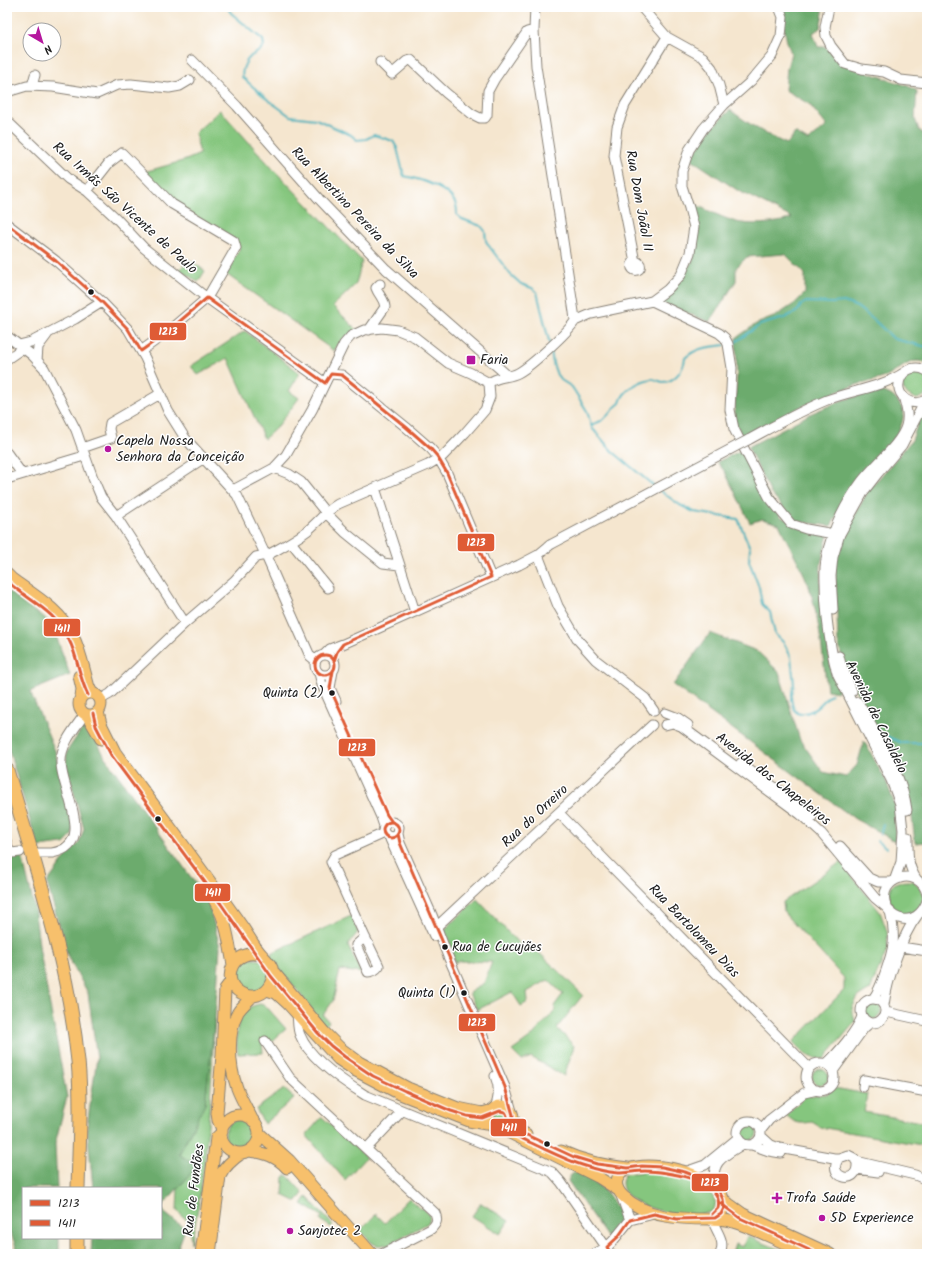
<svg xmlns="http://www.w3.org/2000/svg" width="934" height="1261" font-family="Kalam,sans-serif">
<style>
.green{fill:#85c67e;stroke:#50714d}
.forest{fill:#6cab6d;stroke:#446444}
.lines{fill:none;stroke-linecap:round;stroke-linejoin:round}
.stream{stroke:#3eaeba;stroke-width:2}
.minor-casing{stroke:#888176;stroke-width:11}
.major-casing{stroke:#888176;stroke-width:13}
.highway-casing{stroke:#888176;stroke-width:15}
.minor{stroke:#fff;stroke-width:9}
.major{stroke:#f7c06c;stroke-width:11}
.highway{stroke:#f7c06c;stroke-width:13}
.minor-bridge-casing{stroke:#888176;stroke-width:11;stroke-linecap:butt}
.minor-bridge{stroke:#fff;stroke-width:9}
.bus-1-casing{stroke:#fff;stroke-width:6}
.bus-2-casing{stroke:#fff;stroke-width:6}
.bus-1{stroke:#df5b35;stroke-width:3}
.bus-2{stroke:#df5b35;stroke-width:3}
.bus-dot{fill:#1c1c1c;stroke:#fff;stroke-width:1.5}
.poi-dot{fill:#b5179e;stroke:#fff;stroke-width:1.5}
.labels{text-anchor:middle;dominant-baseline:central;stroke-width:3;stroke-linejoin:round;paint-order:stroke}
.bus-label{font-size:13px;fill:#1c1c1c;stroke:#fff;text-anchor:end}
.street-label{font-size:14px;fill:#1c1c1c;stroke:#fff}
.poi-label{font-size:14px;fill:#1c1c1c;stroke:#fff;text-anchor:start}
.line-badge{stroke:#fff;stroke-width:1.5}
.badge-label{font-size:11px;text-anchor:middle;font-weight:bold;fill:#fff}
</style>
<rect width="100%" height="100%" fill="#fff"/>
<filter id="ink" filterUnits="userSpaceOnUse"><feTurbulence type="fractalNoise" baseFrequency=".025" numOctaves="2"/><feDisplacementMap in="SourceGraphic" scale="8" xChannelSelector="R" yChannelSelector="G"/><feConvolveMatrix kernelMatrix="1 2 1 2 8 2 1 2 1" color-interpolation-filters="sRGB"/></filter>
<filter id="wash" filterUnits="userSpaceOnUse"><feTurbulence type="fractalNoise" baseFrequency=".012" numOctaves="4" result="noise"/><feDisplacementMap in="SourceGraphic" scale="16" xChannelSelector="R" yChannelSelector="G"/><feGaussianBlur stdDeviation="0.9" result="paint"/><feColorMatrix in="noise" values="0 0 0 0 0 0 0 0 0 0 0 0 0 0 0 0 0 1.4 0 .05"/><feComposite in="paint" operator="in"/></filter>
<g filter="url(#wash)">
<rect width="100%" height="100%" fill="#f5e6cf"/>
<path class="green" d="M220 110 273 169 362 261 356 284 333 306 357 330C346 335 340 341 334 351L226 274 240 248 170 199 144 172 186 160 200 154 195 133Z
M188 259 205 271 198 282 180 270Z
M245 331 300 373 289 391 299 398 278 426 264 439 228 358 198 375 191 366Z
M914 371 927 374V395L917 399C899 393 898 380 914 371Z
M841 862 880 912 887 931 888 948 870 990 858 997 852 1008 855 1022 824 1059C805 1057 806 1055 793 1042L844 990V978L784 913 783 902Z
M914 881 924 894C924 902 922 905 917 911 897 928 877 889 898 882 903 881 909 881 914 881Z
M477 899 523 948 531 945 583 995 557 1028 574 1046 564 1076 531 1057 522 1061 512 1051 530 1038 556 1010 554 1006 563 994 548 980 527 992 528 1002 521 1006 512 992 477 1010 469 993 484 983 492 962 459 961 455 963 444 934 445 929Z
M351 916 358 932 348 945 361 973 340 970 333 1001 323 1015 329 1022 324 1027 297 990 271 959V953Z
M246 958 262 960 270 974 261 990 249 993 235 982 234 970Z
M865 1011a8 8 0 1 1 16 0a8 8 0 1 1-16 0Z
M260 1004 266 1006 286 1029 271 1042 266 1037 262 1042 263 1053 238 1054C235 1034 235 1008 260 1004Z
M215 1018C210 1093 208 1170 191 1243L189 1222 177 1211 178 1188 197 1167 179 1154 205 1104Z
M812 1077a8 8 0 1 1 16 0a8 8 0 1 1-16 0Z
M834 1088 867 1094 864 1112 927 1123V1146L820 1127 812 1122C799 1124 796 1124 786 1115L805 1096 827 1094Z
M284 1089 294 1098 264 1124 256 1109Z
M491 1118a9 9 0 1 1 18 0a9 9 0 1 1-18 0Z
M322 1117 366 1157 345 1180 306 1135Z
M225 1134a15 15 0 1 1 30 0a15 15 0 1 1-30 0Z
M741 1133a8 8 0 1 1 16 0a8 8 0 1 1-16 0Z
M650 1171C674 1174 706 1177 716 1203 715 1206 714 1209 712 1211 693 1223 605 1206 625 1174Z
M287 1175 303 1193 297 1202 283 1195 284 1177Z
M307 1197 333 1225 331 1227 320 1220 322 1216 302 1204Z
M409 1198 420 1209 423 1208C428 1213 432 1216 428 1223L386 1246 385 1244C374 1250 367 1237 360 1230L376 1214 385 1223Z
M481 1203 509 1221 500 1234 472 1216Z
M747 1236 790 1254H732L735 1244 743 1247Z"/>
<path class="forest" d="M780 7H822L823 13 820 28 813 33 818 47H826L840 63 908 86 917 91 915 119 919 130 927 136V364C925 363 921 361 918 361 908 360 896 373 886 377 876 381 866 381 856 385 816 398 779 417 742 437L735 421V404L737 376 736 338 756 324 776 316 794 304 805 293V274L785 254 747 257 736 268V281L710 322 659 302 675 286 693 260 695 243 692 203C705 209 719 216 733 221 747 226 778 224 792 218L737 190 691 159C700 141 715 123 730 110 748 123 766 135 787 144L795 133 808 141 827 126 809 104 785 90 787 68 791 53 787 42Z
M879 391C888 393 893 395 899 403 917 426 872 462 859 479 848 493 840 511 831 526L795 521 771 494 748 447 812 413 843 400Z
M927 406V842L915 843 912 817 905 785 845 668 838 642 835 558 844 536 868 491 912 440 920 417Z
M742 450 781 517 828 535 821 563 820 596 831 669 841 689 837 692 827 690C823 657 820 625 811 593 804 569 789 547 779 524L762 519 750 523 725 472 717 462Z
M7 590 27 607 44 617 54 630 70 675 31 691 32 696 56 753 58 767 73 823 72 836 64 844 38 847 7 744Z
M710 633 757 651 779 672 800 740 823 772 846 777 857 765 864 741 886 781 895 805V841L855 819 673 685Z
M90 728 105 757 208 901 220 947 215 1018 205 1104 179 1154 197 1167 161 1207V1188H93L87 1126 97 1058 88 993 68 957 47 883 68 854 79 843 84 829 66 764 67 751 82 729Z
M7 856H22L34 906 40 952 67 1097 55 1144 57 1188H23V1238H59V1254H19L11 1234 7 1232Z
M575 1172C601 1179 610 1198 624 1219L619 1230 611 1237H607L568 1181 570 1176Z
M161 1210 185 1229 176 1254H91L92 1238H161Z"/>
<g class="lines">
<path class="stream" d="M227 7 231 13 263 40 264 46C259 53 257 52 251 56 245 61 242 70 242 77L267 99 290 116 316 119 351 135 357 140 366 139 374 135 393 141 397 148 404 176C420 179 450 188 456 205 457 208 457 212 457 215L462 219 481 226 485 231 486 241 489 246 510 274 521 284 532 288 537 292 550 345
M734 343 760 325 784 318 796 312 799 309 801 305 806 302 832 303 844 302 857 307 874 320 894 339 927 347
M551 351 553 364 557 375 561 380 572 387 579 398 587 411 592 428 612 451 654 486
M592 427 593 424C607 421 609 411 620 403 623 390 639 381 651 379 655 378 659 382 663 382 675 382 684 369 685 358 697 347 709 347 725 345
M659 490 680 505 694 512 738 519 750 548 749 561 759 587 762 604 770 612 775 634 784 643 791 657 794 684 791 699 794 710 799 714C818 712 818 705 831 694
M886 736 902 743H927
M880 835 883 824
M877 841 887 848"/>
</g>
</g>
<g filter="url(#ink)">
<g class="lines">
<defs>
<path id="minor" d="M641 7 667 37 703 57 712 68 719 85 724 105
M829 7 825 27 826 36 831 46 845 64 862 69 884 72 901 80 927 83
M192 60 237 106 319 199 386 269 508 376
M380 62 392 74 407 61 411 60 446 93 472 114 480 118H485L487 115 488 91 494 80 527 32 534 30
M32 86 35 75
M7 92 27 86 53 87 97 94 117 85 131 84 169 88 180 86 190 80
M7 121 68 179 87 191 116 218 144 248 207 298 325 383
M87 191 109 163 122 153 172 204 234 241 236 248 207 298 166 333 141 351
M7 224 56 261 102 302 128 329 145 358 168 411 185 438 237 495 266 556 310 656 315 660
M631.5 266a4.5 4.5 0 1 1 9 0a4.5 4.5 0 1 1-9 0Z
M635 262 614 156 617 127 625 105 667 37
M652 301 719 333 725 338 728 344 732 368 730 410 734 429 769 497 791 524 806 529 834 534
M575 321 591 314 652 301 667 290 681 275 690 253 694 227 689 208 682 186V171L689 150 703 129 724 105 751 81 772 56 781 36 783 17 779 7
M369 330 385 307C384 298 379 296 376 288L380 284
M7 336 32 355 44 368 76 430 93 478 101 497 116 516 185 623
M19 345 31 342 75 319 102 302
M7 359 23 348
M37 361 38 347 47 335
M927 371C904 358 887 390 909 401 915 404 921 403 927 399
M331 374 342 375 406 427 430 448 437 456 447 473 491 577
M489 383C497 376 509 378 518 373 531 366 567 333 575 321L574 312 536 66 534 30 535 7
M748 440C774 426 800 411 827 400 853 390 881 388 905 372
M82 448 111 438 109 429 110 423 160 394
M7 453 22 474
M274 468 289 474 301 482 326 513 346 533 383 563 399 565
M7 479 84 456
M375 488 415 612
M233 490 274 468 286 455 312 410 344 344 351 336 364 330 382 328 398 330 415 337 448 363 471 373 489 383
M116 516 204 458
M291 542 328 588
M538 555 558 606 578 640 596 660 645 698 654 711
M266 556C280 548 294 541 307 531 318 522 326 511 338 504L428 465 443 456 465 433 485 410 490 397 489 383
M833 610 831 576 833 557 840 534 864 491 878 473 902 445 925 401
M315 665a10 10 0 1 1 20 0a10 10 0 1 1-20 0Z
M324 655 330 649 343 644 377 629 519 565 538 555 550 545
M839 656 841 664 852 691
M333 671 330 688 336 701
M319 673 322 685 381 817 384 826
M101 699 110 694 185 623 234 581 256 557 261 556H266
M858 702C875 733 903 775 907 810
M665 713 678 718 688 725
M665 725 673 723 681 726 800 814 821 833 875 898 887 908
M741 763 803 808 812 817
M559 813 809 1068
M398 834 394 837 387 836 383 831C384 821 394 819 399 827L398 834 400 843 432 915 447 954 505 1087 513 1115
M389 837 434 936
M908 837C908 854 907 865 917 880
M7 843 8 849 12 853 20 852
M840 846 869 878 878 882H892
M37 853C42 853 47 853 52 853 98 845 61 790 61 763 60 745 75 728 85 714
M894 881 901 862 903 830 900 804 891 780 837 673C828 642 824 599 825 567 826 554 831 538 836 526 842 512 853 493 862 481 874 465 901 444 906 426 909 415 906 407 903 396
M927 894C919 864 876 878 886 905 888 911 893 916 899 918 912 923 923 913 927 901
M432 931 652 725
M365 937 379 966C376 970 373 972 368 972L356 945 365 937 331 862 335 855 384 833
M901 947 927 951
M861 1011a12 12 0 1 1 24 0a12 12 0 1 1-24 0Z
M873 999C879 991 882 982 885 973 894 948 896 938 890 911
M884 1005C887 981 902 935 917 916
M886 1012 927 1021
M297 1013C298 1020 297 1029 300 1035 309 1058 344 1082 365 1095L552 1172 561 1182 611 1254
M265 1041 290 1078 435 1213C438 1220 437 1223 431 1229L382 1254
M806 1077a14 14 0 1 1 28 0a14 14 0 1 1-28 0Z
M826 1064C837 1054 858 1030 862 1016
M833 1071 864 1028 870 1023
M863 1087 864 1080 927 1092
M495 1108C499 1097 500 1088 495 1076
M737 1133a12 12 0 1 1 24 0a12 12 0 1 1-24 0Z
M761 1130 769 1120 804 1093 817 1090
M761 1136 771 1145 779 1148 834 1158H839L848 1155 854 1158 856 1161 915 1175 927 1180
M752 1145 769 1151 781 1153
M367 1148 402 1111
M839 1158C825 1177 858 1187 857 1164
M857 1169 878 1172
M685 1172 705 1165 738 1138
M715 1186C710 1161 724 1156 743 1144
M620 1193 630 1220
M712 1219C716 1232 726 1240 720 1254
M594 1254 607 1247 613 1241 630 1220 654 1214"/>
<path id="major" d="M7 574 12 579C34 595 61 610 73 636 81 652 84 670 89 687L92 693
M79 676 82 689 81 697
M79 704a11 11 0 1 1 22 0a11 11 0 1 1-22 0Z
M98 712 101 724 115 752C158 811 202 869 244 929 250 938 255 948 263 956 266 960 270 962 272 968 275 979 269 991 258 995 252 997 246 996 241 993 218 980 235 945 263 956
M87 715 101 739
M208 890C226 916 228 935 233 965
M272 970 324 1032 340 1048 359 1062 408 1088 458 1108 482 1113 493 1110
M267 990 276 993 288 1004 338 1059 356 1071 400 1094 469 1121 486 1124H491
M253 996C248 1001 242 1006 238 1012 227 1032 229 1066 237 1088 241 1099 248 1110 253 1121
M489 1118a12 12 0 1 1 24 0a12 12 0 1 1-24 0Z
M221 1134a19 19 0 1 1 38 0a19 19 0 1 1-38 0Z
M512 1124 516 1130 526 1134
M222 1129 218 1120 217 1113 222 1055 225 989 231 981
M504 1130 598 1177 618 1190
M259 1133 289 1160 372 1254
M249 1151C265 1153 276 1156 287 1168
M561 1151C583 1161 604 1166 628 1168
M723 1199 729 1204 743 1214 830 1254
M715 1218C721 1214 724 1210 724 1203 722 1171 625 1151 617 1180 615 1187 619 1192 623 1196 646 1218 680 1219 709 1219 716 1219 723 1219 730 1221 757 1229 783 1243 808 1254
M201 1254 216 1138 222 1132
M210 1254 220 1176C225 1166 233 1159 242 1153"/>
<path id="highway" d="M7 770C35 866 68 961 78 1061 82 1103 79 1146 78 1188
M77 1254V1238"/>
</defs>
<use href="#minor" class="minor-casing"/>
<use href="#major" class="major-casing"/>
<use href="#highway" class="highway-casing"/>
<use href="#minor" class="minor"/>
<use href="#major" class="major"/>
<use href="#highway" class="highway"/>
<defs>
<path id="minor-bridge" d="M550 545 748 440"/>
</defs>
<use href="#minor-bridge" class="minor-bridge-casing"/>
<use href="#minor-bridge" class="minor-bridge"/>
<defs>
<path id="bus-1" d="M7 224 56 261 102 302 128 329 141 351 166 333 207 298 325 383 331 374 342 375 406 427 430 448 437 456 447 473 491 577 343 644 337 652 334 661
M315 665a10 10 0 1 1 20 0a10 10 0 1 1-20 0Z
M333 671 330 688 387 815 392 822
M383 830a8 8 0 1 1 16 0a8 8 0 1 1-16 0Z
M398 834 400 843 505 1087 513 1115 512 1124 516 1130 574 1157 597 1164 628 1168 642 1166 662 1167 685 1172 708 1181 719 1191 723 1199 724 1208 721 1214 715 1218 677 1219 654 1214 630 1220 618 1237 607 1247 611 1254"/>
<path id="bus-2" d="M7 581C30 602 54 609 69 640 78 657 79 678 88 695
M93 713 96 726 111 755 221 904 271 976 318 1033 331 1046 345 1057 373 1076 405 1091 451 1111 467 1116 482 1118 500 1111 505 1112C511 1119 504 1127 513 1134 517 1137 524 1139 529 1142 547 1150 564 1159 582 1165 594 1169 606 1172 618 1173 627 1173 636 1171 645 1171 664 1171 725 1179 718 1208L712 1214
M720 1203 740 1218 818 1254"/>
</defs>
<use href="#bus-1" class="bus-1-casing"/>
<use href="#bus-2" class="bus-2-casing"/>
<use href="#bus-1" class="bus-1"/>
<use href="#bus-2" class="bus-2"/>
</g>
</g>
<g class="bus-dot">
<circle cx="91" cy="292" r="3.5"/>
<circle cx="332" cy="693" r="3.5"/>
<circle cx="158" cy="819" r="3.5"/>
<circle cx="445" cy="947" r="3.5"/>
<circle cx="464" cy="993" r="3.5"/>
<circle cx="547" cy="1144" r="3.5"/>
</g>
<g class="poi-dot">
<rect x="466" y="355" width="10" height="10" rx="2"/>
<circle cx="108" cy="449" r="4"/>
<path d="M775 1192h4v4h4v4h-4v4h-4v-4h-4v-4h4z"/>
<circle cx="822" cy="1218" r="4"/>
<circle cx="290" cy="1231" r="4"/>
</g>
<g class="labels">
<g class="bus-label">
<text x="324" y="693">Quinta (2)</text>
<text x="452" y="947" text-anchor="start">Rua de Cucujães</text>
<text x="456" y="993">Quinta (1)</text>
</g>
<g class="street-label">
<text transform="translate(639 201) rotate(80)">Rua Dom Joãol II</text>
<text transform="translate(125 208) rotate(42)">Rua Irmãs São Vicente de Paulo</text>
<text transform="translate(355 213) rotate(46)">Rua Albertino Pereira da Silva</text>
<text transform="translate(876 717) rotate(64)">Avenida de Casaldelo</text>
<text transform="translate(773 779) rotate(38)">Avenida dos Chapeleiros</text>
<text transform="translate(535 816) rotate(-43)">Rua do Orreiro</text>
<text transform="translate(694 931) rotate(46)">Rua Bartolomeu Dias</text>
<text transform="translate(194 1190) rotate(-83)">Rua de Fundões</text>
</g>
<g class="poi-label">
<text x="480" y="360">Faria</text>
<text x="116" y="441">Capela Nossa<tspan x="116" dy="16">Senhora da Conceição</tspan></text>
<text x="786" y="1198">Trofa Saúde</text>
<text x="830" y="1218">5D Experience</text>
<text x="298" y="1231">Sanjotec 2</text>
</g>
</g>
<g class="line-badge">
<rect x="149" y="322" width="38" height="19" rx="4" fill="#df5b35"/>
<rect x="457" y="533" width="38" height="19" rx="4" fill="#df5b35"/>
<rect x="43" y="618" width="38" height="19" rx="4" fill="#df5b35"/>
<rect x="338" y="738" width="38" height="19" rx="4" fill="#df5b35"/>
<rect x="194" y="883" width="37" height="19" rx="4" fill="#df5b35"/>
<rect x="458" y="1013" width="38" height="19" rx="4" fill="#df5b35"/>
<rect x="490" y="1118" width="37" height="19" rx="4" fill="#df5b35"/>
<rect x="691" y="1173" width="38" height="19" rx="4" fill="#df5b35"/>
</g>
<g class="badge-label">
<text x="168" y="335">1213</text>
<text x="476" y="546">1213</text>
<text x="62" y="632">1411</text>
<text x="357" y="751">1213</text>
<text x="213" y="896">1411</text>
<text x="477" y="1026">1213</text>
<text x="509" y="1131">1411</text>
<text x="710" y="1186">1213</text>
</g>
<rect width="934" height="1261" fill="none" stroke="#fff" stroke-width="24"/>
<rect x="22" y="1187" width="140" height="52" fill="#ffffff" stroke="#a4a4a4"/>
<rect x="30" y="1200" width="20" height="6" fill="#df5b35" stroke="#a4a4a4"/>
<text x="58" y="1207" font-size="12" fill="#1c1c1c">1213</text>
<rect x="30" y="1220" width="20" height="6" fill="#df5b35" stroke="#a4a4a4"/>
<text x="58" y="1227" font-size="12" fill="#1c1c1c">1411</text>
<g transform="translate(42 42) rotate(142)"><circle r="19" fill="#ffffff" stroke="#a4a4a4"/>
<path d="M0-3L7 15L0 10L-7 15Z" fill="#b5179e"/>
<text y="-6" font-size="11" font-weight="bold" text-anchor="middle" fill="#1c1c1c">N</text>
</g>
</svg>
